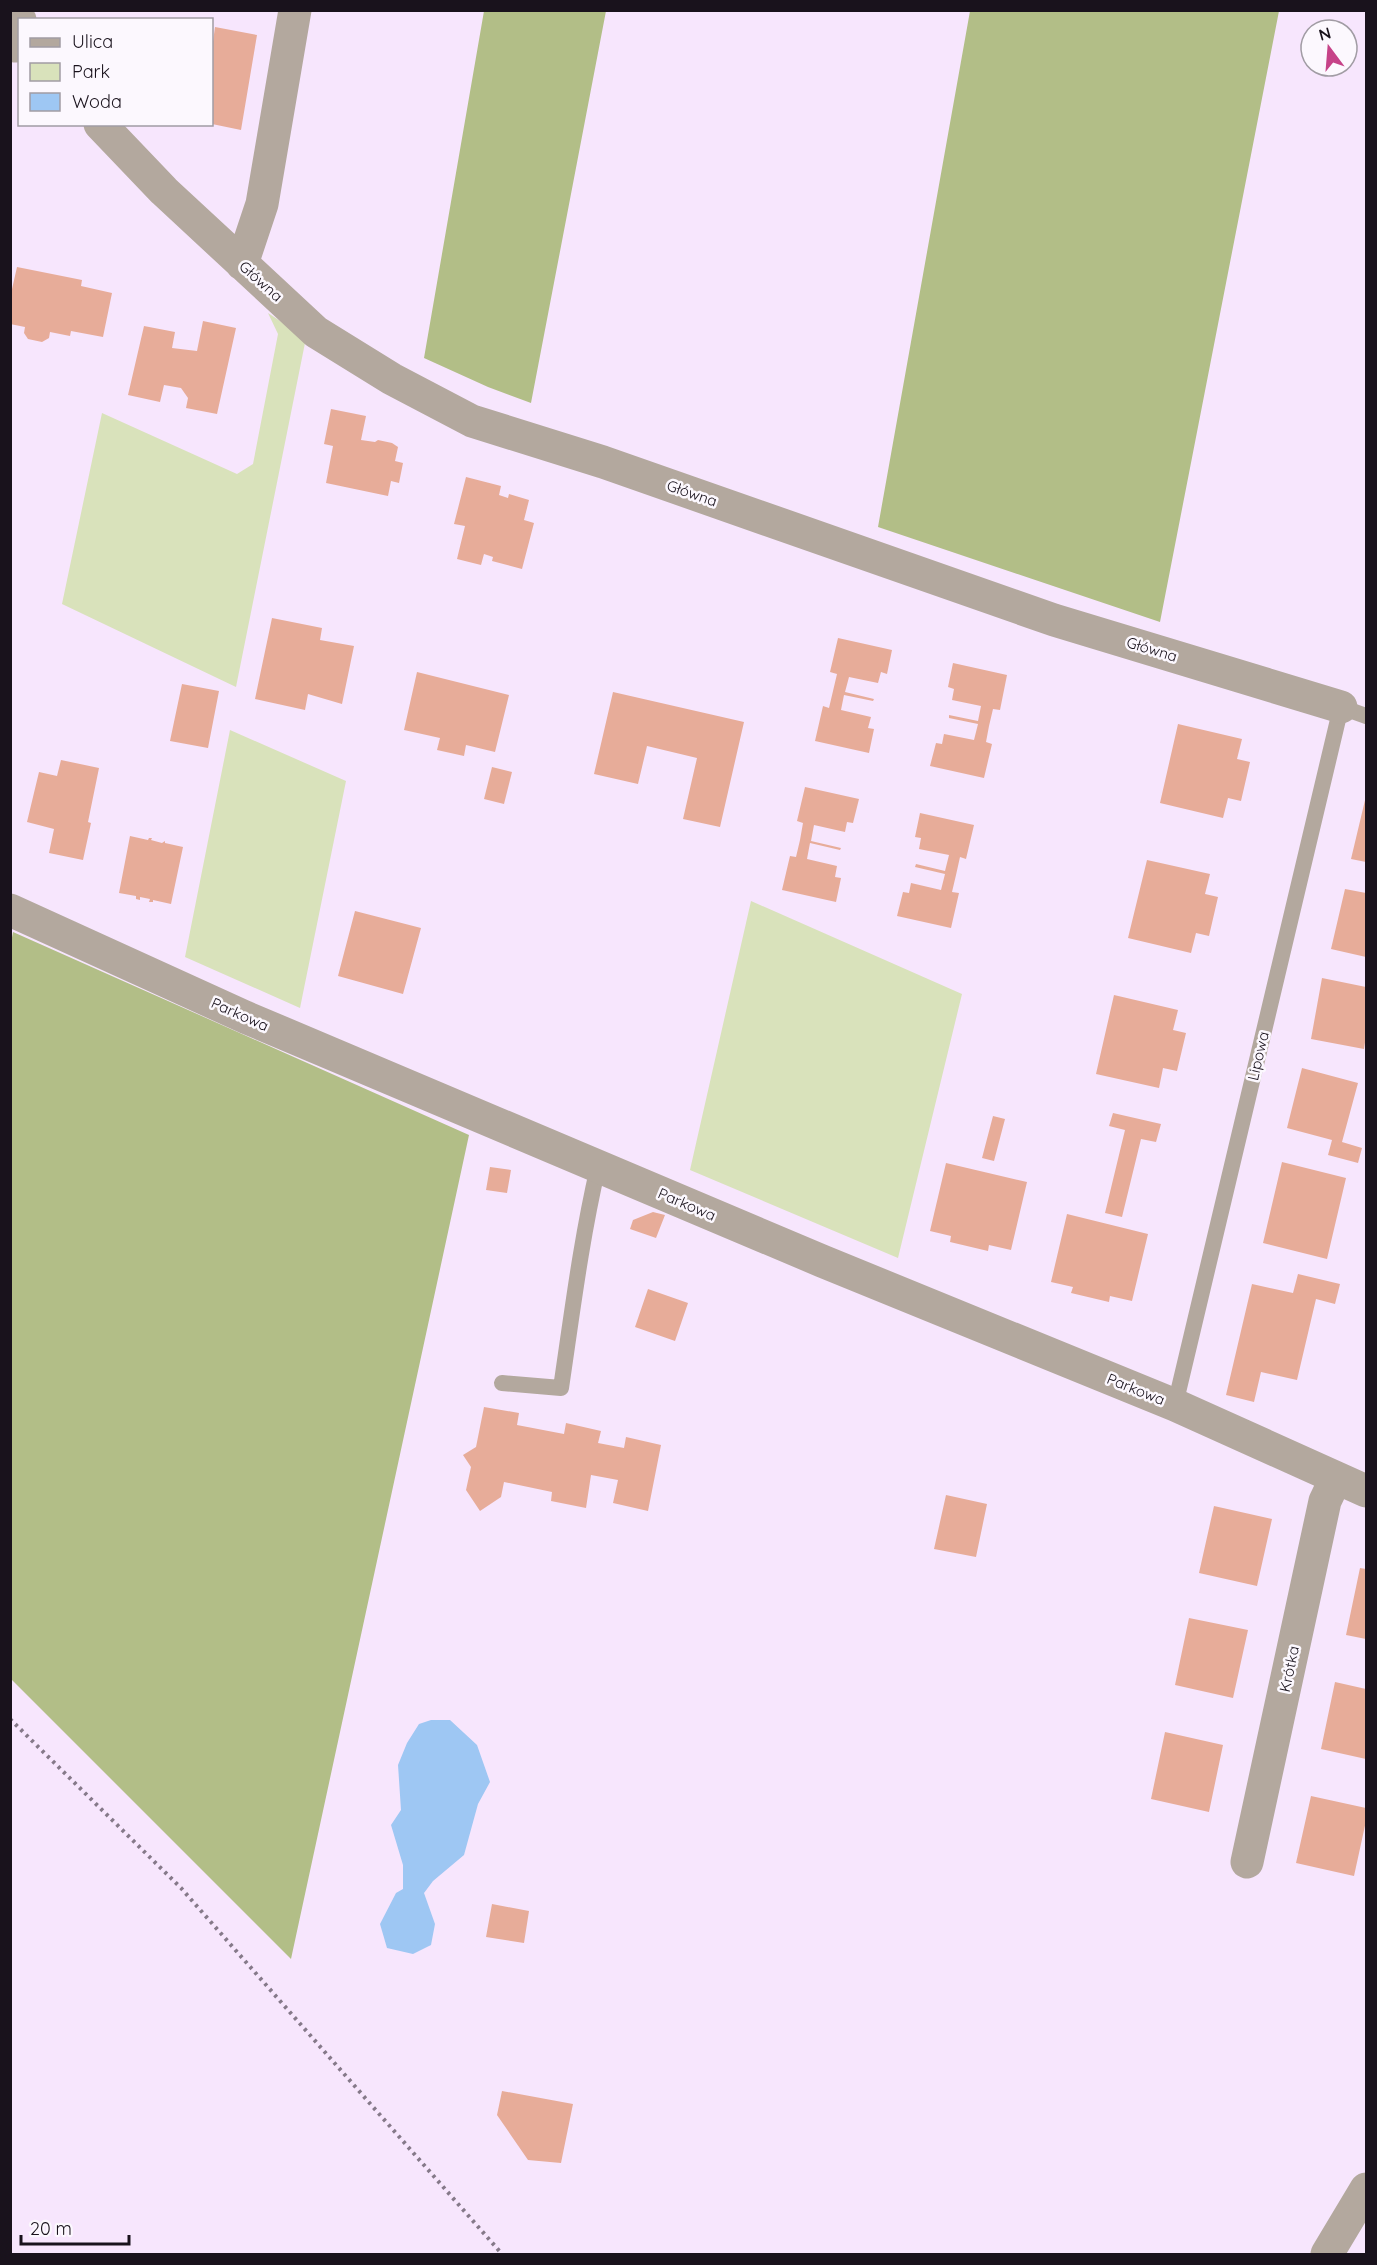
<svg xmlns="http://www.w3.org/2000/svg" width="1377" height="2265" font-family="Quicksand,sans-serif">
<style>
.green{fill:#d9e2bb}
.forest{fill:#b2be87}
.water{fill:#9ec7f3}
.building{fill:#e7ac99}
.lines{fill:none;stroke-linecap:round;stroke-linejoin:round}
.path{stroke:#857989;stroke-width:4;stroke-dasharray:3 4.5;stroke-linecap:butt}
.service{stroke:#b3a89e;stroke-width:16}
.minor{stroke:#b3a89e;stroke-width:33}
.labels{text-anchor:middle;dominant-baseline:central;stroke-width:5;stroke-linejoin:round;paint-order:stroke}
.street-label{font-size:15px;fill:#19121c;stroke:#fcf8fe}
</style>
<rect width="100%" height="100%" fill="#f7e6fd"/>
<path class="green" d="M268 313 306 338 236 687 62 604 102 413 237 474 253 464 278 334Z
M230 730 346 781 300 1008 185 957Z
M751 901 962 994 898 1258 690 1170Z"/>
<path class="forest" d="M484 11H606L531 403 488 387 424 358Z
M970 11H1279L1160 622 878 527Z
M13 932 469 1135 291 1959 11 1679 10 948Z"/>
<path class="water" d="M431 1720H450L477 1745 490 1782 478 1804 464 1855 433 1881 424 1893 435 1924 431 1945 413 1954 387 1948 380 1924 396 1893 403 1889V1865L391 1825 401 1810 398 1765 407 1743 419 1724Z"/>
<path class="building" d="M215 27 257 35 241 130 212 124V49Z
M17 267 82 280 81 286 112 293 103 337 71 331 70 336 50 332 49 338 42 342 28 339 24 333 25 327 10 324V298Z
M203 321 236 328 217 414 186 408 188 398 181 388 164 385 160 402 128 395 144 326 175 332 172 348 197 351Z
M331 409 366 416 361 440 375 442 378 440 392 443 398 447 395 461 403 463 399 483 391 481 388 496 326 483 333 446 324 444Z
M466 477 501 486 499 495 508 498 509 494 529 500 524 520 534 523 522 569 492 561 493 557 484 554 481 565 457 559 465 526 454 524Z
M272 618 322 628 320 640 354 646 342 704 308 694 305 710 255 699Z
M838 638 892 650 887 674 881 672 878 683 849 677 845 692 874 699 873 701 844 695 841 710 871 717 868 728 874 729 869 753 815 741 823 706 829 708 837 674 830 672Z
M953 663 1007 675 1000 710 993 709 989 726 986 742 992 744 984 778 930 766 936 743 942 744 944 734 974 740 978 724 949 718V715L978 721 981 706 952 700 954 689 948 687Z
M417 672 509 695 495 752 466 745 464 756 437 750 440 738 404 730Z
M182 684 219 691 208 748 170 741Z
M613 692 744 722 720 827 683 819 697 758 647 746 638 784 594 774Z
M1178 724 1242 739 1237 759 1250 762 1241 801 1228 798 1223 818 1160 803Z
M61 760 99 768 88 822 91 823 83 860 49 853 54 829 27 822 39 772 57 776Z
M492 767 512 772 504 804 484 799Z
M805 787 859 799 853 823 847 822 845 832 814 825 811 841 841 848 840 850 810 843 807 859 837 866 835 877 841 878 836 902 782 890 790 856 796 857 800 840 803 823 797 821Z
M1366 796V862L1351 859Z
M920 813 974 825 966 859 960 857 956 875 952 892 959 893 951 928 897 916 903 892 909 893 911 883 941 890 945 874 915 867 916 864 945 871 949 855 919 849 921 838 915 837Z
M130 836 148 840 149 838H152L151 840 162 843 165 841V843L183 847 171 904 153 900V902H149L150 899 140 897V900L136 899V896L119 893Z
M1147 860 1210 874 1205 894 1218 897 1209 936 1196 933 1191 953 1128 938Z
M1345 889 1366 893V957L1331 949Z
M355 911 421 928 403 994 338 976Z
M1322 978 1366 987V1036L1364 1049 1311 1039Z
M1114 995 1178 1010 1173 1030 1186 1033 1177 1071 1163 1068 1159 1088 1096 1074Z
M1302 1068 1358 1083 1342 1142 1362 1148 1358 1163 1328 1155 1332 1140 1287 1128Z
M1113 1113 1161 1124 1156 1142 1141 1139 1122 1217 1105 1213 1125 1130 1109 1126Z
M993 1116 1005 1119 994 1161 982 1158Z
M1282 1162 1346 1178 1327 1259 1263 1243Z
M946 1163 1027 1182 1011 1250 989 1245 988 1251 950 1242 951 1236 930 1231Z
M490 1167 511 1170 507 1193 486 1190Z
M653 1212 665 1215 656 1238 630 1229 633 1220Z
M1067 1214 1148 1234 1132 1301 1110 1296 1109 1302 1071 1293 1073 1287 1051 1282Z
M1298 1274 1340 1284 1335 1304 1316 1299 1297 1380 1261 1372 1254 1402 1226 1395 1252 1284 1293 1293Z
M648 1289 688 1303 675 1341 635 1327Z
M484 1407 519 1413 517 1425 564 1434 566 1423 601 1431 598 1443 624 1448 626 1437 661 1445 648 1511 613 1503 618 1480 591 1475 586 1508 551 1501 552 1492 504 1482 501 1497 480 1511 466 1490 471 1467 463 1455 476 1447Z
M946 1495 987 1504 976 1557 934 1549Z
M1214 1506 1272 1519 1257 1586 1199 1573Z
M1360 1568 1366 1569V1639L1346 1635Z
M1189 1618 1248 1630 1233 1698 1175 1685Z
M1335 1682 1366 1689V1759L1321 1749Z
M1165 1732 1223 1745 1209 1812 1151 1799Z
M1311 1796 1366 1808V1821L1354 1876 1296 1863Z
M492 1904 529 1911 524 1943 486 1937Z
M502 2091 573 2104 561 2163 528 2160 497 2115Z"/>
<g class="lines">
<path class="path" d="M10 1719 181 1888 502 2254"/>
<path class="service" d="M502 1383 561 1388C572 1314 581 1240 598 1167
M1175 1405 1341 707 1366 716"/>
<path class="minor" d="M15 46 20 20
M100 124 164 191 316 332 392 379 472 421 603 462 1054 620 1341 707
M242 264 262 204 295 10
M10 910 245 1017 822 1261 1175 1405 1366 1491
M1247 1862 1325 1501 1336 1478
M1327 2254 1366 2189"/>
</g>
<g class="labels">
<g class="street-label">
<text transform="translate(261 281) rotate(42)">Główna</text>
<text transform="translate(692 493) rotate(19)">Główna</text>
<text transform="translate(1152 649) rotate(17)">Główna</text>
<text transform="translate(240 1014) rotate(24)">Parkowa</text>
<text transform="translate(1258 1056) rotate(-77)">Lipowa</text>
<text transform="translate(687 1204) rotate(23)">Parkowa</text>
<text transform="translate(1136 1389) rotate(22)">Parkowa</text>
<text transform="translate(1289 1669) rotate(-78)">Krótka</text>
</g>
</g>
<rect width="1377" height="2265" fill="none" stroke="#19121c" stroke-width="24"/>
<rect x="18" y="18" width="195" height="108" fill="#fcf8fe" stroke="#a19ca4" stroke-width="1.5"/>
<rect x="30" y="38" width="30" height="9" fill="#b3a89e" stroke="#a19ca4" stroke-width="1.5"/>
<text x="72" y="48" font-size="18" fill="#19121c">Ulica</text>
<rect x="30" y="63" width="30" height="18" fill="#d9e2bb" stroke="#a19ca4" stroke-width="1.5"/>
<text x="72" y="78" font-size="18" fill="#19121c">Park</text>
<rect x="30" y="93" width="30" height="18" fill="#9ec7f3" stroke="#a19ca4" stroke-width="1.5"/>
<text x="72" y="108" font-size="18" fill="#19121c">Woda</text>
<g transform="translate(1329 48) rotate(344)"><circle r="28" fill="#fcf8fe" stroke="#a19ca4" stroke-width="1.5"/>
<path d="M0-4.5L10 22L0 15L-10 22Z" fill="#c64288"/>
<text y="-9" font-size="16" font-weight="bold" text-anchor="middle" fill="#19121c">N</text>
</g>
<path d="M21 2235v9h108v-9" fill="none" stroke="#19121c" stroke-width="3"/>
<text x="30" y="2235" font-size="18" fill="#19121c" stroke="#fcf8fe" stroke-width="4.5" paint-order="stroke">20 m</text>
</svg>
